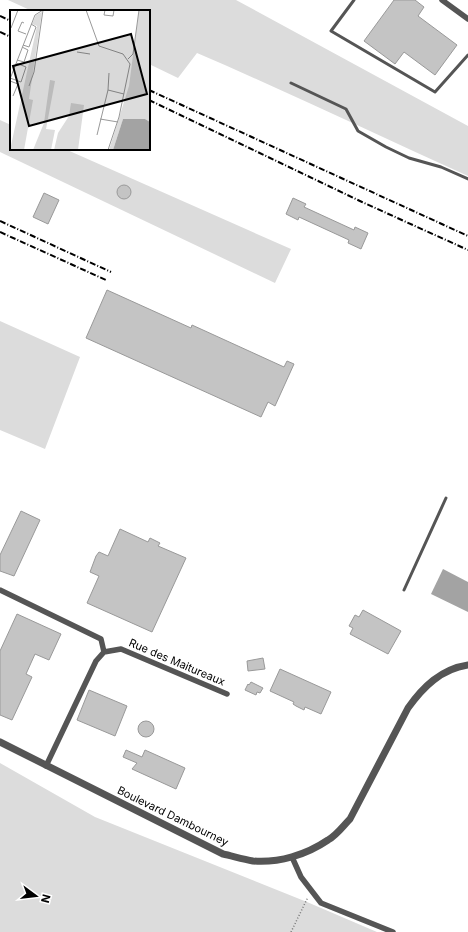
<svg xmlns="http://www.w3.org/2000/svg" width="468" height="932" font-family="Inter,sans-serif">
<style>
.green{fill:#dcdcdc}
.water{fill:#a3a3a3}
.building{fill:#c4c4c4;stroke:#999}
.lines{fill:none;stroke-linecap:round;stroke-linejoin:round}
.path{stroke:#777;stroke-width:1.5;stroke-dasharray:1 2;stroke-linecap:butt}
.service{stroke:#555;stroke-width:3}
.minor{stroke:#555;stroke-width:5.5}
.tertiary{stroke:#555;stroke-width:7}
.rail{stroke:#000;stroke-width:2;stroke-dasharray:6 2 1 2;stroke-linecap:butt}
.labels{text-anchor:middle;dominant-baseline:central;stroke-width:3;stroke-linejoin:round;paint-order:stroke}
.street-label{font-size:11px;fill:#000;stroke:#fff}
.inset-road{fill:none;stroke:#999;stroke-width:1}
.view{fill:#000;fill-opacity:0.15;stroke:#000;stroke-width:2}
.inset-edge{fill:none;stroke:#000;stroke-width:2}
</style>
<rect width="100%" height="100%" fill="#fff"/>
<path class="green" d="M8 0H236L468 126V176C377 135 288 92 197 53L178 78 149 64V11H32Z
M0 120 11 125V149H65L291 249 275 283 0 152Z
M0 321 80 357 45 449 0 430Z
M0 763 95 817 307 902 377 932H0Z"/>
<path class="water" d="M443 569 468 582V612L431 594Z"/>
<path class="building" d="M394 0H415L424 7 418 16 457 45 435 75 404 52 395 64 364 41Z
M117 192a7 7 0 1 1 14 0a7 7 0 1 1-14 0Z
M44 193 59 200 48 224 33 217Z
M293 198 306 204 304 207 354 230 355 227 368 233 361 249 348 243 349 240 299 217 298 220 286 214Z
M107 290 191 328 192 325 284 367 287 361 294 364 275 406 268 402 261 417 86 338Z
M21 511 40 520 14 576 0 571V555Z
M120 529 148 542 150 538 160 543 158 546 186 558 152 632 87 603 99 576 90 572 96 556 99 552 108 556Z
M363 610 401 631 388 654 350 634 353 628 349 626 355 615 359 617Z
M17 614 61 634 49 660 35 654 26 674 32 677 12 720 0 715V651Z
M263 658 265 669 248 671 247 661Z
M280 669 331 692 321 714 305 707 304 710 296 706 293 704 294 702 270 691Z
M251 682 263 688 260 693 257 692 256 695 245 690 248 684 249 685Z
M89 690 127 706 115 736 77 720Z
M138 729a8 8 0 1 1 16 0a8 8 0 1 1-16 0Z
M126 750 142 757 145 750 185 768 176 789 132 769 137 763 123 757Z"/>
<g class="lines">
<path class="path" d="M291 932 308 897"/>
<path class="service" d="M354 0 331 31 435 92 468 55
M291 83 346 109 358 131 386 147 409 158 441 167 468 179
M404 590 446 498"/>
<path class="minor" d="M442 0 468 19
M0 590 101 639 104 652
M46 766 96 661 104 652 121 649 227 694
M292 857 301 877 321 903 393 932"/>
<path class="tertiary" d="M0 742 223 854C232 856 243 859 253 861 279 863 306 855 328 840 337 835 343 826 350 819L408 708C423 687 441 669 468 665"/>
<path class="rail" d="M0 16 11 21
M0 32 11 37
M149 90 468 236
M149 100 362 202 468 250
M0 221 111 272
M0 232 106 280"/>
</g>
<g class="labels">
<g class="street-label">
<text transform="translate(177 662) rotate(23)">Rue des Maitureaux</text>
<text transform="translate(173 816) rotate(26)">Boulevard Dambourney</text>
</g>
</g>
<g transform="translate(10 10)">
<rect width="140" height="140" fill="#fff"/>
<path d="M129 0H140V112L135 109H113L103 140H99L119 76ZM32 2 19 89 23 90 14 140H0L27 16 22 14 26 5ZM40 70 45 71 36 119 45 120 41 140H23L34 113ZM61 93 74 95 68 140H44L48 123 59 106Z" fill="#dcdcdc"/>
<path d="M113 109H135L140 112V140H103Z" fill="#a3a3a3"/>
<path class="inset-road" d="M76 0 89 36 113 44 120 54 109 107 98 140M95 0 94 5 103 6 104 0M14 13 12 12 8 21 16 24M1 18 8 0M13 35 19 37 26 17 21 14M67 42 80 44M118 49 123 44 129 0M7 50 14 52 18 40 12 37M99 63 98 80 114 84M0 68 11 72 16 57 6 53M0 69 25 5 33 0M0 71 8 74 3 86M19 76 24 62 33 0M90 109 108 112M87 125 98 80"/>
<path class="view" d="M121 24 137 84 19 116 3 56Z"/>
<rect width="140" height="140" class="inset-edge"/>
</g>
<g transform="translate(36 896) rotate(105)" stroke="#ffffff" stroke-width="3" paint-order="stroke">
<path d="M0-3L7 15L0 10L-7 15Z" fill="#000000"/>
<text y="-6" font-size="11" font-weight="bold" text-anchor="middle" fill="#000000">N</text>
</g>
</svg>
